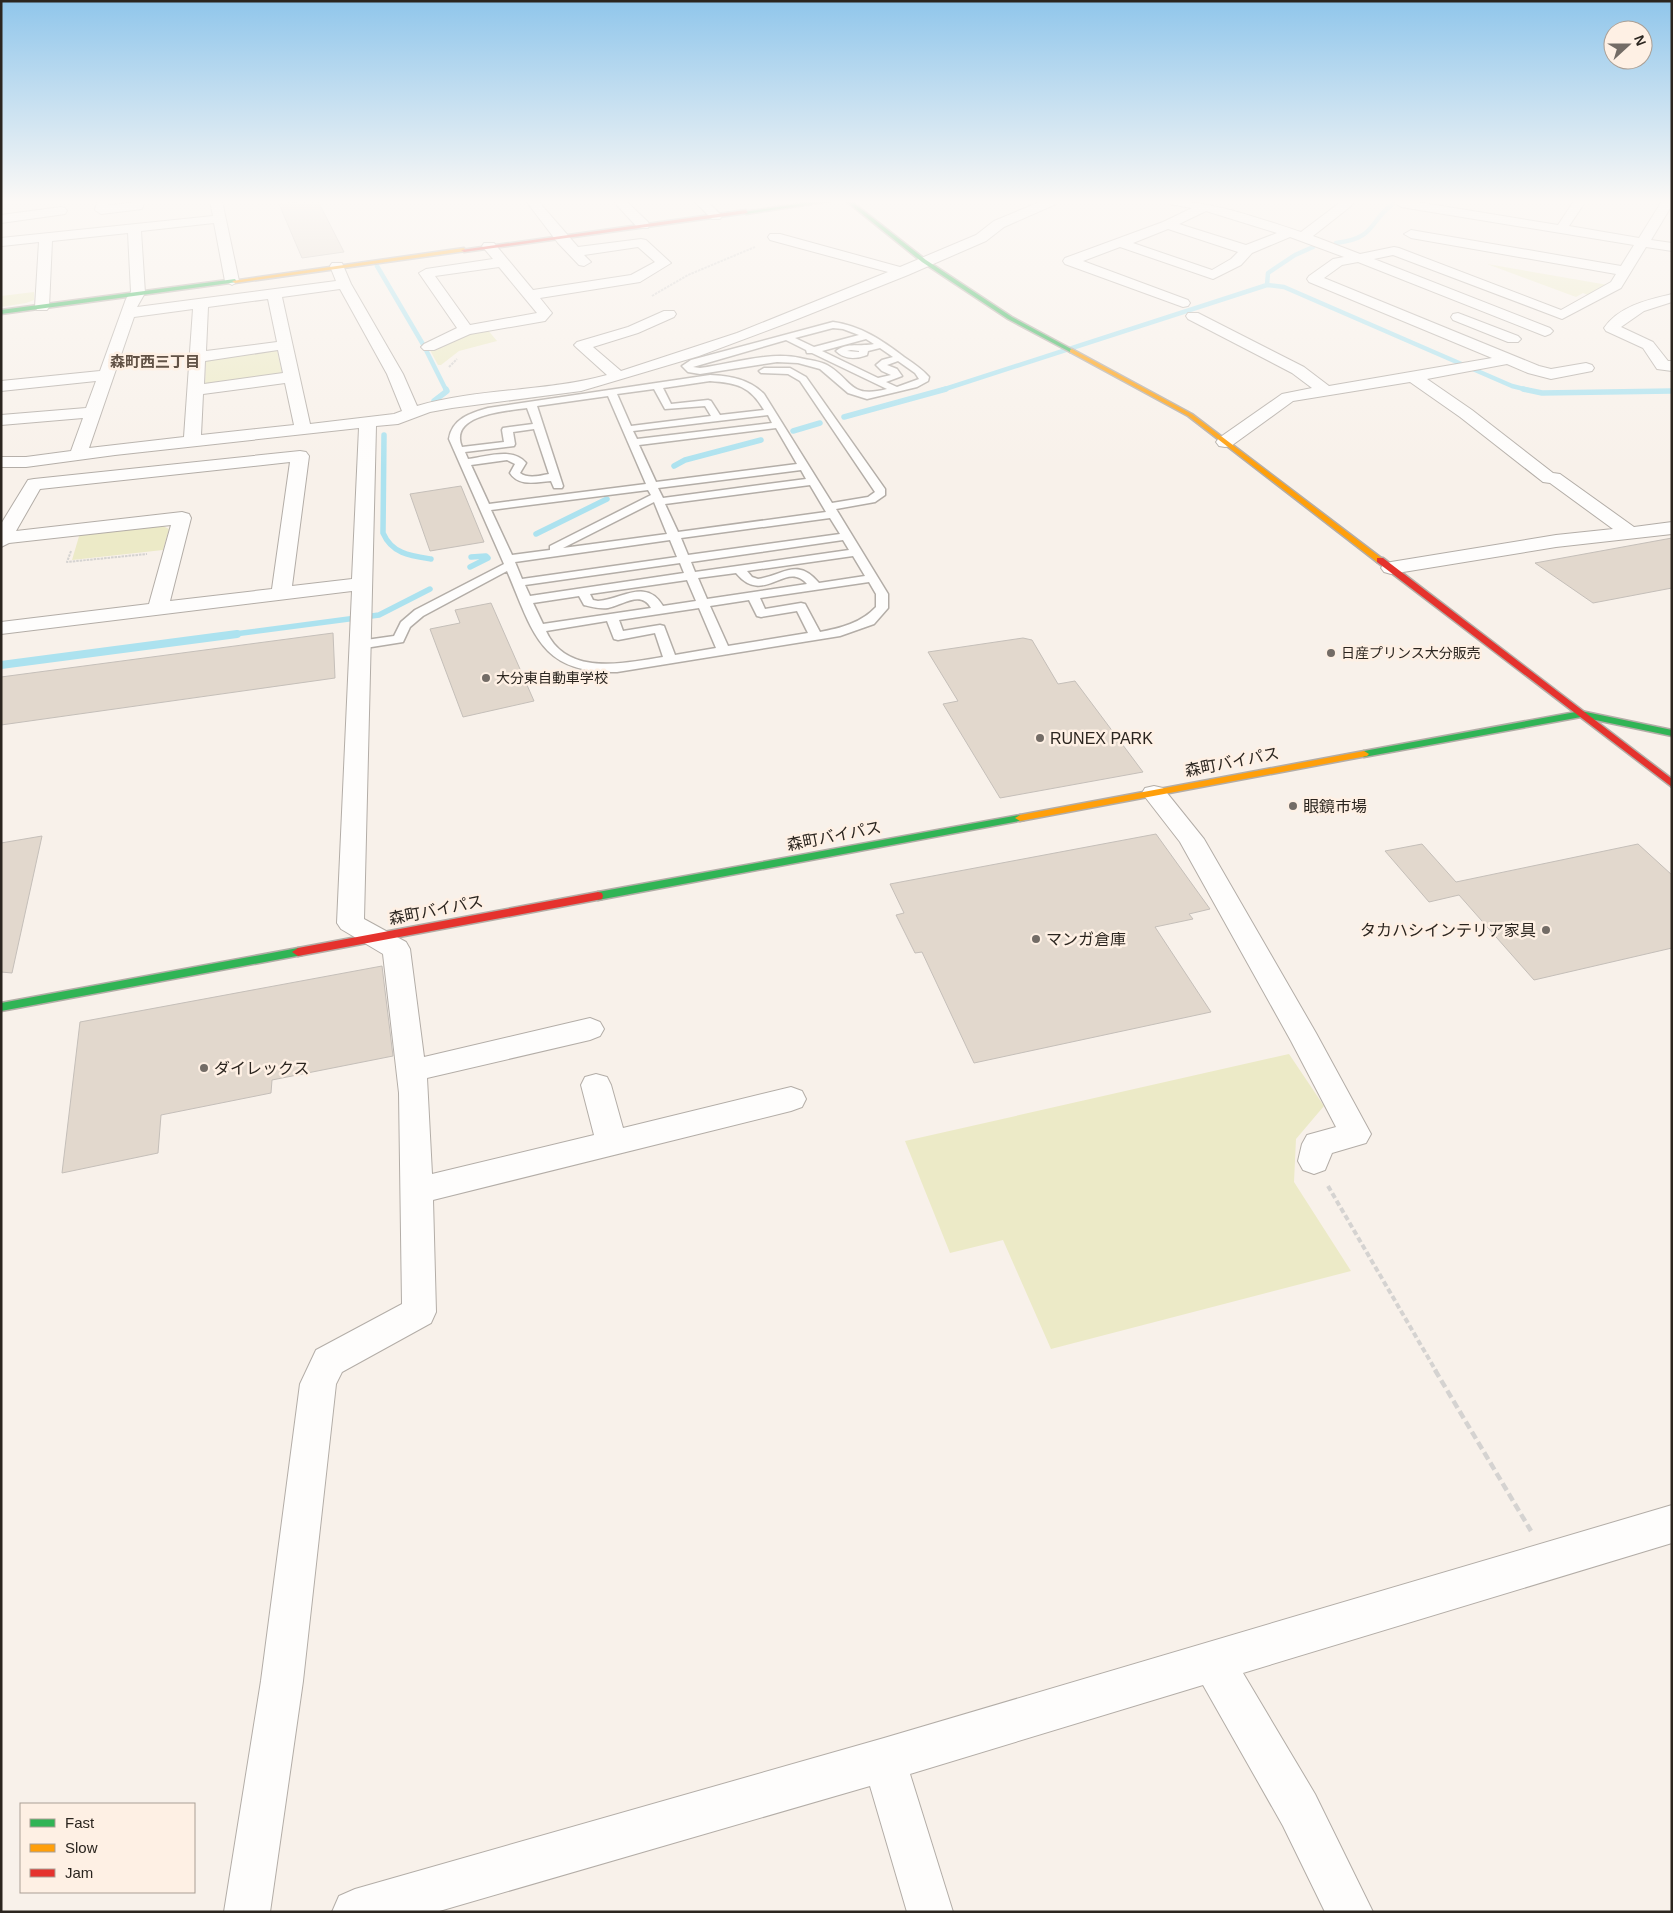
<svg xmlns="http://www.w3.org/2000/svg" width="1673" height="1913" font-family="Arial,'Noto Sans JP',sans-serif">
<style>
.green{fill:#eceac7}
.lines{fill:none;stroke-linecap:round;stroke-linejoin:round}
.stream-far2{stroke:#ace2ef;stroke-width:4.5}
.stream-far1{stroke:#ace2ef;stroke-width:5.5}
.stream{stroke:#ace2ef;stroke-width:8}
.building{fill:#e2d8cd;stroke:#c5bfb9}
.lane-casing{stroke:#b3ada7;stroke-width:3}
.street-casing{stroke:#b3ada7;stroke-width:2}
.fast-casing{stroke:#b3ada7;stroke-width:3}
.slow-casing{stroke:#b3ada7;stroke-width:3}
.jam-casing{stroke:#b3ada7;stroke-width:3}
.path-far2{stroke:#d5d3d1;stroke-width:2;stroke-dasharray:2.5 1;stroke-linecap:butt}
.path-far1{stroke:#d5d3d1;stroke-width:4;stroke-dasharray:5.5 3;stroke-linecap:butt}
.path{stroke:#d5d3d1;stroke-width:4.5;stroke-dasharray:8 4;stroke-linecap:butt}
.lane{fill:#fefdfc;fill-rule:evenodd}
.street{fill:#fefdfc;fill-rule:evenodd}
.fast{fill:#30b455;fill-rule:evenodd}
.slow{fill:#ff9f0a;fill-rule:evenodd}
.jam{fill:#e5322d;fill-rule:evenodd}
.poi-dot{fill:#736c66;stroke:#fef0e4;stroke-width:2}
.labels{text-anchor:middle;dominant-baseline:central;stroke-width:5;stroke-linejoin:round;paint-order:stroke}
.far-poi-label{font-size:14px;fill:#2b251f;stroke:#fef0e4;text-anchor:start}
.far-neighbourhood-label{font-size:15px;font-weight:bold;fill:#615246;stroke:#fef0e4}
.poi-label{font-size:16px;fill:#2b251f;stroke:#fef0e4;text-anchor:start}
.street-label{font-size:16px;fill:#2b251f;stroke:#fef0e4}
</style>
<rect width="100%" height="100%" fill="#f8f1ea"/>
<path class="green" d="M1487 264 1608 285 1588 295 1583 293 1576 297Z
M34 292V300L26 303 1 307V296Z
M487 329 497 341 459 351 441 365H438L430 350 468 333Z
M277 350 282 373 205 385 206 359Z
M159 524 169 529 163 550 72 560 80 533Z
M1289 1054 1324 1106 1296 1139 1294 1182 1351 1271 1051 1349 1003 1240 950 1253 905 1141Z"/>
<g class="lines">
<path class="stream-far2" d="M1336 243C1379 238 1368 219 1397 201
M377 266 424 346
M1267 285 1268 273 1295 255 1313 247
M426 350 446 390
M942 390 1267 285 1284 287 1512 386 1528 390"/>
<path class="stream-far1" d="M1523 389 1542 393 1672 391
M434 401 447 391 446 389
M844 417 946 389
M793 431 820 423
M384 435 383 533C392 554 411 556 431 559
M674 466 685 460 761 440
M536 534 607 499
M471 557 486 556 488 558
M470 567 488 558
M227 635 379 615 430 589"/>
<path class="stream" d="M1 665 237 634"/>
</g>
<path class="building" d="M306 201H318L344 252 302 258 279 204Z
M461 486 484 542 430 551 410 494Z
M1672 538V588L1593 603 1535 563Z
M491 603 534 701 463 717 430 629 460 623 455 610Z
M333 633 335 678 1 725V677Z
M1023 638 1032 640 1058 684 1075 681 1143 772 1000 798 943 704 958 701 928 652Z
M1156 834 1210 909 1189 914 1193 919 1155 927 1211 1012 974 1063 922 952 915 953 896 915 904 913 890 884Z
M42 836 12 973 1 972V843Z
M1422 844 1456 882 1638 844 1672 875V948L1534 980 1459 895 1429 902 1385 851Z
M382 966 393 1056 272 1080 271 1093 161 1115 158 1153 62 1173 80 1022Z"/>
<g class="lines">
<defs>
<path id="lane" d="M833 322C861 326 882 340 904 357 913 363 922 369 929 377L928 381 917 387 867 399 848 393 820 369 798 363 777 362 700 374 688 372 682 366 691 360ZM833 328 843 329 859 335 814 347 795 338ZM866 339 874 344C861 347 847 342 836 351 845 360 856 359 867 355L868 351 880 348 893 357 882 360 876 365 882 371 891 375 878 378 822 351ZM786 340 806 350 807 353H812L887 389C849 399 853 380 827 365 820 361 808 360 800 358 771 351 730 364 700 368L693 367ZM851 350 859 351V352L847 351ZM898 361 915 373 919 379 897 387 886 382 902 376 897 369 887 365Z
M764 368H790L806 377 885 489V495L875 502 836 509 888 594V608L874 624 840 636 617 672C539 674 533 631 507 571L423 616 410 627 403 642 359 649 353 645 359 641 394 636 401 622 415 610 504 564 449 439C452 419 470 413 488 408L710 375C730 376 749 379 764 394L832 503 868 497 875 492 800 381 788 374 761 373 759 371ZM710 381C737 383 750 386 764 410L720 415 711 401 708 400 671 404 663 388ZM654 389 665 409 705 406 711 416 631 426 617 394ZM608 396 646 484 489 504 471 465 507 460 515 464 510 473C519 487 536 482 551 481L554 488H562L563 486 537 406ZM527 408 533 424 503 428 502 430 504 442 462 447C448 414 508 411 527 408ZM768 415 772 423 637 439 633 431ZM776 428 797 464 656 482 639 445ZM534 429 549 474C539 476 528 479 520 473L526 463C513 447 486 457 468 459L465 452 514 446 515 444 513 432ZM801 470 806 479 663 498 658 488ZM810 485 826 512 678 532 665 504ZM648 490 651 495 550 546V550L512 555 491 510ZM654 502 667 534 563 548ZM830 518 840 534 688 555 681 538ZM670 540 677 557 522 579 515 562ZM843 540 849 550 695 572 691 562ZM853 556 865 576 819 583C797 557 784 575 758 579L752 577 747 571ZM680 563 684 573 530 596 525 585ZM736 573C764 607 786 559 807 584L707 599 698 578ZM687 580 696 601 663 606C646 578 623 599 598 601L593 600 590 594ZM869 582 876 594V607C861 623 841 628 820 632L805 604 801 603 765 609 760 598ZM579 596 584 605C592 607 599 609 608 608 623 605 641 590 651 608L543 624 533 603ZM749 600 757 616 761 617 797 611 808 633 728 646 710 606ZM699 608 716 648 675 655 664 626 660 625 623 631 619 620ZM607 621 614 639 618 640 655 633 663 657C624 663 567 677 546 631Z"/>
<path id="street" d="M97 201H109L108 205 132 203 133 201H145L142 209 101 214 95 210Z
M210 201H222L239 281 232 285 225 281 214 223 141 231 145 293 137 307 336 281 330 266 332 263H342L351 284 403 374 417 406C479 388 545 392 607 375L577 348 574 345 577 342 628 327 664 311H674L676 314 674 317 638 333 593 347 621 371 737 333 888 272 770 240 768 237 770 234H780L900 267 976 235 994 221 1042 201H1058L1056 204 1004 227 986 241 908 275 795 320 699 356 581 391 452 408 430 412 398 424 376 426 364 919 406 942 410 949 424 1057 590 1018 600 1022 604 1029 600 1036 590 1040 427 1078 432 1174 594 1135 581 1085 585 1077 596 1074 607 1077 611 1085 623 1128 791 1087 802 1091 806 1099 802 1107 791 1111 433 1200 436 1312 431 1323 342 1372 336 1384 303 1681 270 1912H224L261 1681 300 1384 316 1350 402 1304 399 1093 383 954 341 929 337 923 352 591 1 634V622L149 604 171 525 9 543 1 547V524L28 480 34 479 300 451 306 452 309 456 292 586 352 579 359 428 115 455 26 467H1V457H26L71 451 83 418 1 425V415L86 408 96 381 1 391V381L100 371 126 299 131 292 128 233 52 241 49 307 47 310H37L35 307 39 242 2 246 1 238 213 216ZM340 289 387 374 402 411 394 414 310 424 282 297ZM268 299 277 342 206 351 208 307ZM193 309 184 437 89 448 134 317ZM278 350 283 373 204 384 205 361ZM285 383 294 425 201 435 203 394ZM290 462 272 589 170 601 191 518 189 514 182 512 16 531 40 489Z
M526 201H538L578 247 641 239 646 240 671 263 640 282 540 298 552 313 545 321 470 334 434 350H424L421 347 424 344 457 328 419 273 426 269 493 259 482 246 484 243H494L533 290 631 275 655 262 638 247 584 255 591 262 584 266 579 265 558 243ZM499 267 537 313 470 325 435 276Z
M613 201H626L648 222 649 225 648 228H638Z
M694 201H707L722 216 720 219H712Z
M1167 201C1214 201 1257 218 1301 232L1342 201H1352L1353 203 1351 206 1313 236 1360 254 1394 247 1399 248 1561 310 1611 282 1616 274 1411 238 1404 234 1411 230 1621 266 1634 245 1401 207 1395 203 1396 201H1411L1558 225 1574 201H1586L1569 226 1639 238 1662 201H1672V205L1651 240 1672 243V251L1646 247 1621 288 1562 319 1393 255 1374 259 1550 328 1553 331 1550 334 1545 336 1358 262 1342 265 1324 278 1539 366 1551 369 1586 363 1592 365 1594 368 1592 371 1551 379 1528 373 1507 364 1427 379 1472 410 1553 473 1560 474 1634 527 1672 522V534L1556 547 1391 574 1384 572 1381 568 1384 564 1391 562 1556 535 1613 529 1550 483 1543 482 1460 417 1410 382 1293 401 1231 446 1225 447 1219 446 1216 442 1219 438 1282 394 1312 388 1292 373 1188 319 1186 316 1188 313H1198L1304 367 1329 386 1492 358 1309 282 1307 279 1309 276 1333 259 1344 257 1290 237 1252 253 1241 265 1213 279 1120 247 1083 261 1188 300 1190 303 1188 306 1183 307 1065 264 1063 261 1065 258 1163 222 1192 208 1169 204ZM1206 211 1277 233 1246 245 1179 224ZM1168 229 1238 252 1231 259 1212 270 1133 243Z
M61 207 65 208 67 211 65 214 1 223V215Z
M1672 294V302L1644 311 1621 327 1653 342 1668 361H1672V371L1657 369 1643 348 1606 331 1604 328C1619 306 1647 300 1672 294Z
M1458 313 1518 336 1521 339 1518 342H1508L1453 320 1451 317 1453 314Z
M1154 786 1163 788 1204 839 1316 1033 1371 1134 1366 1143 1332 1153 1325 1170 1314 1174 1303 1170 1298 1161 1302 1144 1307 1135 1336 1127 1291 1041 1180 842 1142 793 1145 788Z
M1672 1505V1543L1243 1673 1315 1794 1373 1912H1325L1283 1826 1203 1685 910 1774 953 1912H907L870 1786 436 1912H332L339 1896 355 1889 884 1738Z"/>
<path id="fast" d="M818 201H832L746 214 743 212Z
M846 201H851L926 260 1012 317 1075 351 1070 352 1008 319 922 262Z
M235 279 237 282 1 314V310Z
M1581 711 1672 730V736L1581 717 1364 757 1359 754 1364 751Z
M1020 815 1025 818 1024 820 598 900 593 896 598 892Z
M298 948 302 949 304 952 302 955 1 1011V1003Z"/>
<path id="slow" d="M464 248 466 251 235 283 232 281Z
M1072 349 1192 414 1384 560 1377 562 1188 416 1070 352V350Z
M1364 751 1369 754 1367 756 1020 821 1015 818 1020 815Z"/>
<path id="jam" d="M746 210 748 213 464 252 461 250Z
M1377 558H1383L1672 779V787L1377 562Z
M598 892 602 893 603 896 602 899 298 956 292 952 298 948Z"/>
</defs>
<use href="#lane" class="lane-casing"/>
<use href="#street" class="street-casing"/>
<use href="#fast" class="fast-casing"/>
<use href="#slow" class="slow-casing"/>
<use href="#jam" class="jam-casing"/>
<path class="path-far2" d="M652 296 688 275 755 247
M449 367 457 359
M71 551 67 562 147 554"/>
<path class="path-far1" d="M1328 1186 1436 1371"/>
<path class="path" d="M1435 1370 1531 1531"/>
<use href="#lane" class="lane"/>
<use href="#street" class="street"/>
<use href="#fast" class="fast"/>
<use href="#slow" class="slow"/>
<use href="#jam" class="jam"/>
</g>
<linearGradient id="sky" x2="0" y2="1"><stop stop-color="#90c6eb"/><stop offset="0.43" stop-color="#fcf9f6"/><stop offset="1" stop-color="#fcf9f6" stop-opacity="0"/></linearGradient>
<rect width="1673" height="469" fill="url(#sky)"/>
<g class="poi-dot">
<circle cx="1331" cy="653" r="5"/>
<circle cx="486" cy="678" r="5"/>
<circle cx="1040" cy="738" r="5"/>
<circle cx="1293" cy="806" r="5"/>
<circle cx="1546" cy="930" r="5"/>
<circle cx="1036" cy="939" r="5"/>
<circle cx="204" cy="1068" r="5"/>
</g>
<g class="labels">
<g class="far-poi-label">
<text x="1341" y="653">日産プリンス大分販売</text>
<text x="496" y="678">大分東自動車学校</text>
</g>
<g class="far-neighbourhood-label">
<text x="155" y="361">森町西三丁目</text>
</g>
<g class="poi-label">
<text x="1050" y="738">RUNEX PARK</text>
<text x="1303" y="806">眼鏡市場</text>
<text x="1536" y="930" text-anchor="end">タカハシインテリア家具</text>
<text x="1046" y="939">マンガ倉庫</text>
<text x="214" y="1068">ダイレックス</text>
</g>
<g class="street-label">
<text transform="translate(1232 762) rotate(-11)">森町バイパス</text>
<text transform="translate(834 836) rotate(-11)">森町バイパス</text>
<text transform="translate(436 910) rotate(-11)">森町バイパス</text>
</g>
</g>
<rect width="1673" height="1913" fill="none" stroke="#2b251f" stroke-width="5"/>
<rect x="20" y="1803" width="175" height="90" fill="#fef0e4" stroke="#aa9f95"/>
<rect x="30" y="1819" width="25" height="8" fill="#30b455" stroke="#aa9f95"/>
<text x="65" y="1828" font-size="15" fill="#2b251f">Fast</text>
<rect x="30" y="1844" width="25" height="8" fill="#ff9f0a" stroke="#aa9f95"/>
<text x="65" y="1853" font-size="15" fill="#2b251f">Slow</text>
<rect x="30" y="1869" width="25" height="8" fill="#e5322d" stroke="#aa9f95"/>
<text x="65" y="1878" font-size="15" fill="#2b251f">Jam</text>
<g transform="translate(1628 45) rotate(69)"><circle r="24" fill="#fef0e4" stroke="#aa9f95"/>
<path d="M0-4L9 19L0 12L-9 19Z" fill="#736c66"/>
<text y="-8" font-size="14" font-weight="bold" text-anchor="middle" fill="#2b251f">N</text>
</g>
</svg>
